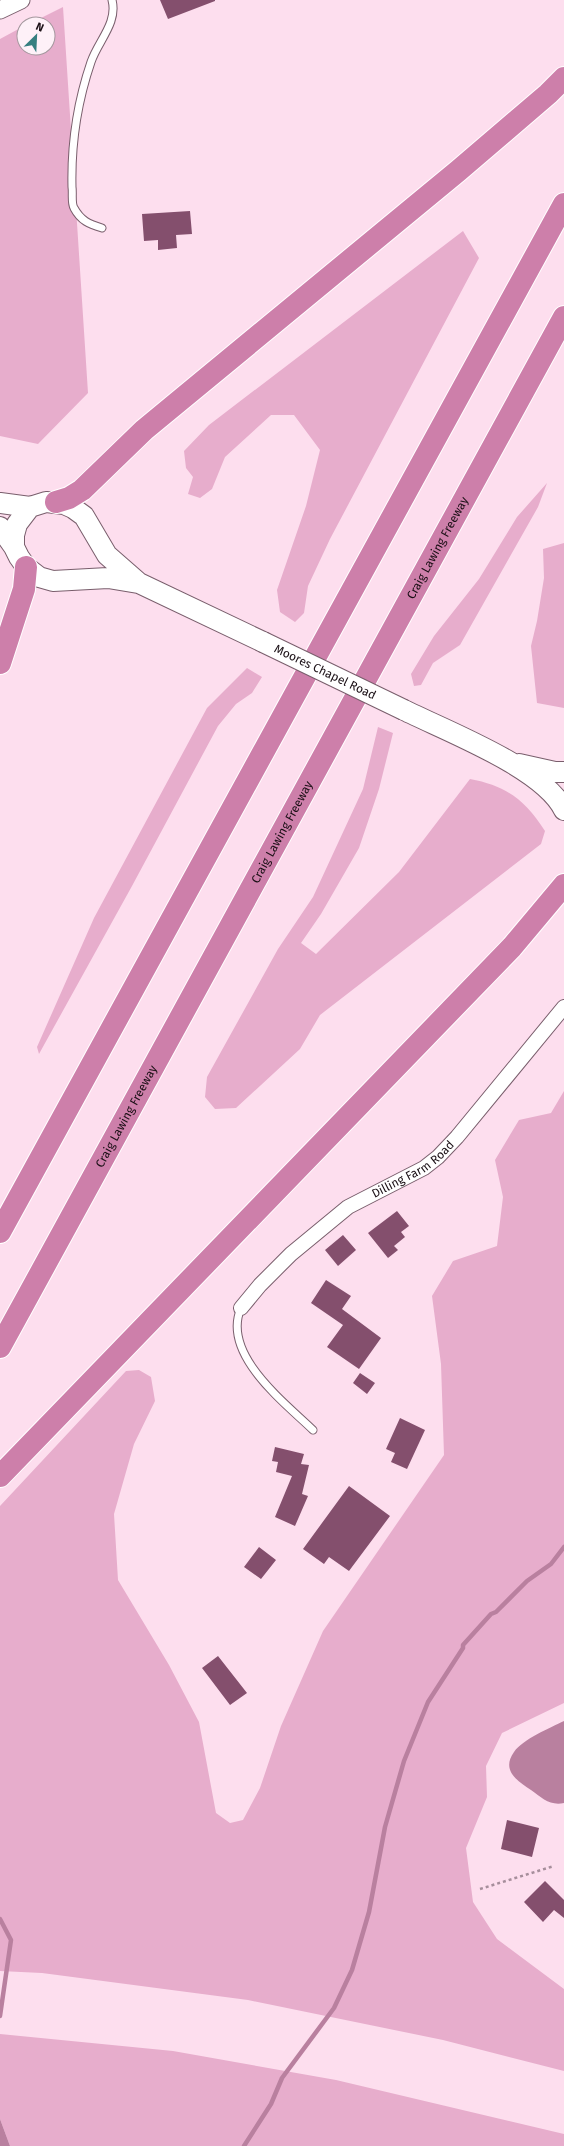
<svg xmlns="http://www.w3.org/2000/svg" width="564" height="2146" font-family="'Fira Sans',sans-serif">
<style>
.green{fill:#e7adcc}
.water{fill:#b9809f}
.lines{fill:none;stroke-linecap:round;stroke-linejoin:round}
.stream{stroke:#b9809f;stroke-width:4.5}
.building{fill:#844f6d}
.service-casing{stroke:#795e6c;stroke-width:9}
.minor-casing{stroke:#795e6c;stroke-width:16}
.tertiary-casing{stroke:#795e6c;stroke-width:19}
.secondary-casing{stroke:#795e6c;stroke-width:22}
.motorway-casing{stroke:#fff;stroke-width:24}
.path{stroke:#a68e9b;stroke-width:2.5;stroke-dasharray:3 3;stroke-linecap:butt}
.service{stroke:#fff;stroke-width:7}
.minor{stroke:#fff;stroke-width:14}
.tertiary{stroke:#fff;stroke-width:17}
.secondary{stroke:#fff;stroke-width:20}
.motorway{stroke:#cd7faa;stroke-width:22}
.secondary-bridge-casing{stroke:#795e6c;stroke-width:22;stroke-linecap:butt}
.secondary-bridge{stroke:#fff;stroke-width:20}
.labels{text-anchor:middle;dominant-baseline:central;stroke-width:4;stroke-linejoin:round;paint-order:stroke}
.street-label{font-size:12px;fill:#1a0f15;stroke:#fef1f8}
</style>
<rect width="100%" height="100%" fill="#fddeee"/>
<path class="green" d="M63 7 88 393 38 444 0 436V39L24 26V48H48V24H29Z
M463 231 479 258 330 539 308 586 304 613 295 622 280 612 277 590 306 506 320 450 294 415H271L225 457 212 489 200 498 188 494 193 477 186 468 184 451 209 425Z
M547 483 538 507 460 645 433 663 421 685 414 686 411 674 434 636 479 579 517 517Z
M564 543V708L537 703 531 646 537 621 544 578 543 549Z
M247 668 262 677 252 693 236 704 218 726 132 886 39 1054 37 1047 94 918 207 708Z
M378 727 393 733 379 789 359 848 321 914 301 943 316 954 399 872 470 779C507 786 525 800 545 831L541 844 320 1015 300 1049 236 1108 215 1109 205 1097 207 1077 278 949 313 897 363 789Z
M564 1091V1703L502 1733 486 1766 487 1797 466 1848 473 1902 497 1939 564 1989V2071L443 2040 248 2000 42 1973 0 1971V1506L126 1371 139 1370 151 1377 155 1401 134 1444 114 1514 118 1580 169 1665 199 1722 216 1813 230 1823 243 1820 260 1788 281 1726 323 1631 444 1455 441 1364 432 1296 453 1261 497 1246 503 1197 495 1160 519 1120 551 1113Z
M0 2034 173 2051 336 2080 564 2134V2146H10L0 2119Z"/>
<path class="water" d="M564 1721V1803C550 1806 542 1798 531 1790 517 1781 501 1770 514 1752 523 1739 550 1728 564 1721Z
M0 2119 10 2146H0Z"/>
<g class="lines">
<path class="stream" d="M0 1919 11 1940 0 2016
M244 2146 271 2104 282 2078 334 2008 352 1970 369 1912 385 1827 404 1761 428 1702 463 1648V1645L491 1614 496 1612 527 1581 551 1564 564 1547"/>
</g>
<path class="building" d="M160 0H215V1L168 19Z
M190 211 192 234 176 235 177 248 158 250V240L144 241 142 214Z
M397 1211 409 1226 401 1232 405 1237 394 1246 398 1250 388 1258 368 1233Z
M343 1235 356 1250 338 1266 325 1250Z
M326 1280 351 1296 342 1309 381 1338 359 1369 327 1347 343 1325 311 1303Z
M360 1373 375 1383 367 1394 353 1383Z
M400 1418 425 1430 407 1469 391 1462 395 1453 386 1449Z
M275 1447 304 1454 301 1464 309 1465 302 1494 308 1496 295 1526 275 1517 292 1476 276 1472 278 1462 272 1461Z
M349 1486 390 1516 349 1571 329 1557 324 1564 303 1549Z
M259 1547 276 1560 261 1579 244 1567Z
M218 1656 247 1693 230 1705 202 1668Z
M507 1820 539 1828 532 1857 501 1849Z
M545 1881 564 1900V1918L554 1910 543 1922 524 1902Z"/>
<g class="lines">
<defs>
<path id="service" d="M102 228C89 224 81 221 74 208 71 203 73 193 72 187 71 144 77 103 91 62 98 41 118 23 112 0
M241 1308C221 1354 284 1402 313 1430"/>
<g id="minor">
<path id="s1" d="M241 1308 260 1285 291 1254 348 1207 424 1168 438 1157 457 1137 564 1007"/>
</g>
<path id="tertiary" d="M0 10 21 0"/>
<path id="secondary" d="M0 503 30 507
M0 527 14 547 19 557 26 567 39 577 53 581 108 578 138 583
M14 547V535L17 524 30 507 46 502 64 504 73 508 84 516 107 555 139 583 263 642
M404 710C446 731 544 768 564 810
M519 764 555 772H564"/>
<g id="motorway">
<path d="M56 502 69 498 82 490 144 430 458 171 548 94 564 78"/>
<path d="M0 663 24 589 26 567"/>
<path d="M0 1232 564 204"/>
<path id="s2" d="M0 1347 564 317"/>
<path d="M0 1476 512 947 564 885"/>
</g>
</defs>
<use href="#service" class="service-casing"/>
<use href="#minor" class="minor-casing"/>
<use href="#tertiary" class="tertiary-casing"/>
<use href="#secondary" class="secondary-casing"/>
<use href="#motorway" class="motorway-casing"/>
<path class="path" d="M480 1889 554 1866"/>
<use href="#service" class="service"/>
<use href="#minor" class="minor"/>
<use href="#tertiary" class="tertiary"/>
<use href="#secondary" class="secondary"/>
<use href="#motorway" class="motorway"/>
<defs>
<g id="secondary-bridge">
<path id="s3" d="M263 642 404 710"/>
</g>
</defs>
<use href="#secondary-bridge" class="secondary-bridge-casing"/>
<use href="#secondary-bridge" class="secondary-bridge"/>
</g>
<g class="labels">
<g class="street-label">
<text stroke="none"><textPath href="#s2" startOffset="911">Craig Lawing Freeway</textPath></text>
<text stroke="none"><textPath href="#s3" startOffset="69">Moores Chapel Road</textPath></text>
<text stroke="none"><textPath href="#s2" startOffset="587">Craig Lawing Freeway</textPath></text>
<text stroke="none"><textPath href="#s2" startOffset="263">Craig Lawing Freeway</textPath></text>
<text stroke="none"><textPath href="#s1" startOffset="223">Dilling Farm Road</textPath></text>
</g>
</g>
<g transform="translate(36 36) rotate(24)"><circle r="19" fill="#fef1f8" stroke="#a3979d"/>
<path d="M0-3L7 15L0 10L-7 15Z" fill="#367f80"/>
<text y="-6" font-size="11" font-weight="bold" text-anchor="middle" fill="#1a0f15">N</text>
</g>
</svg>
